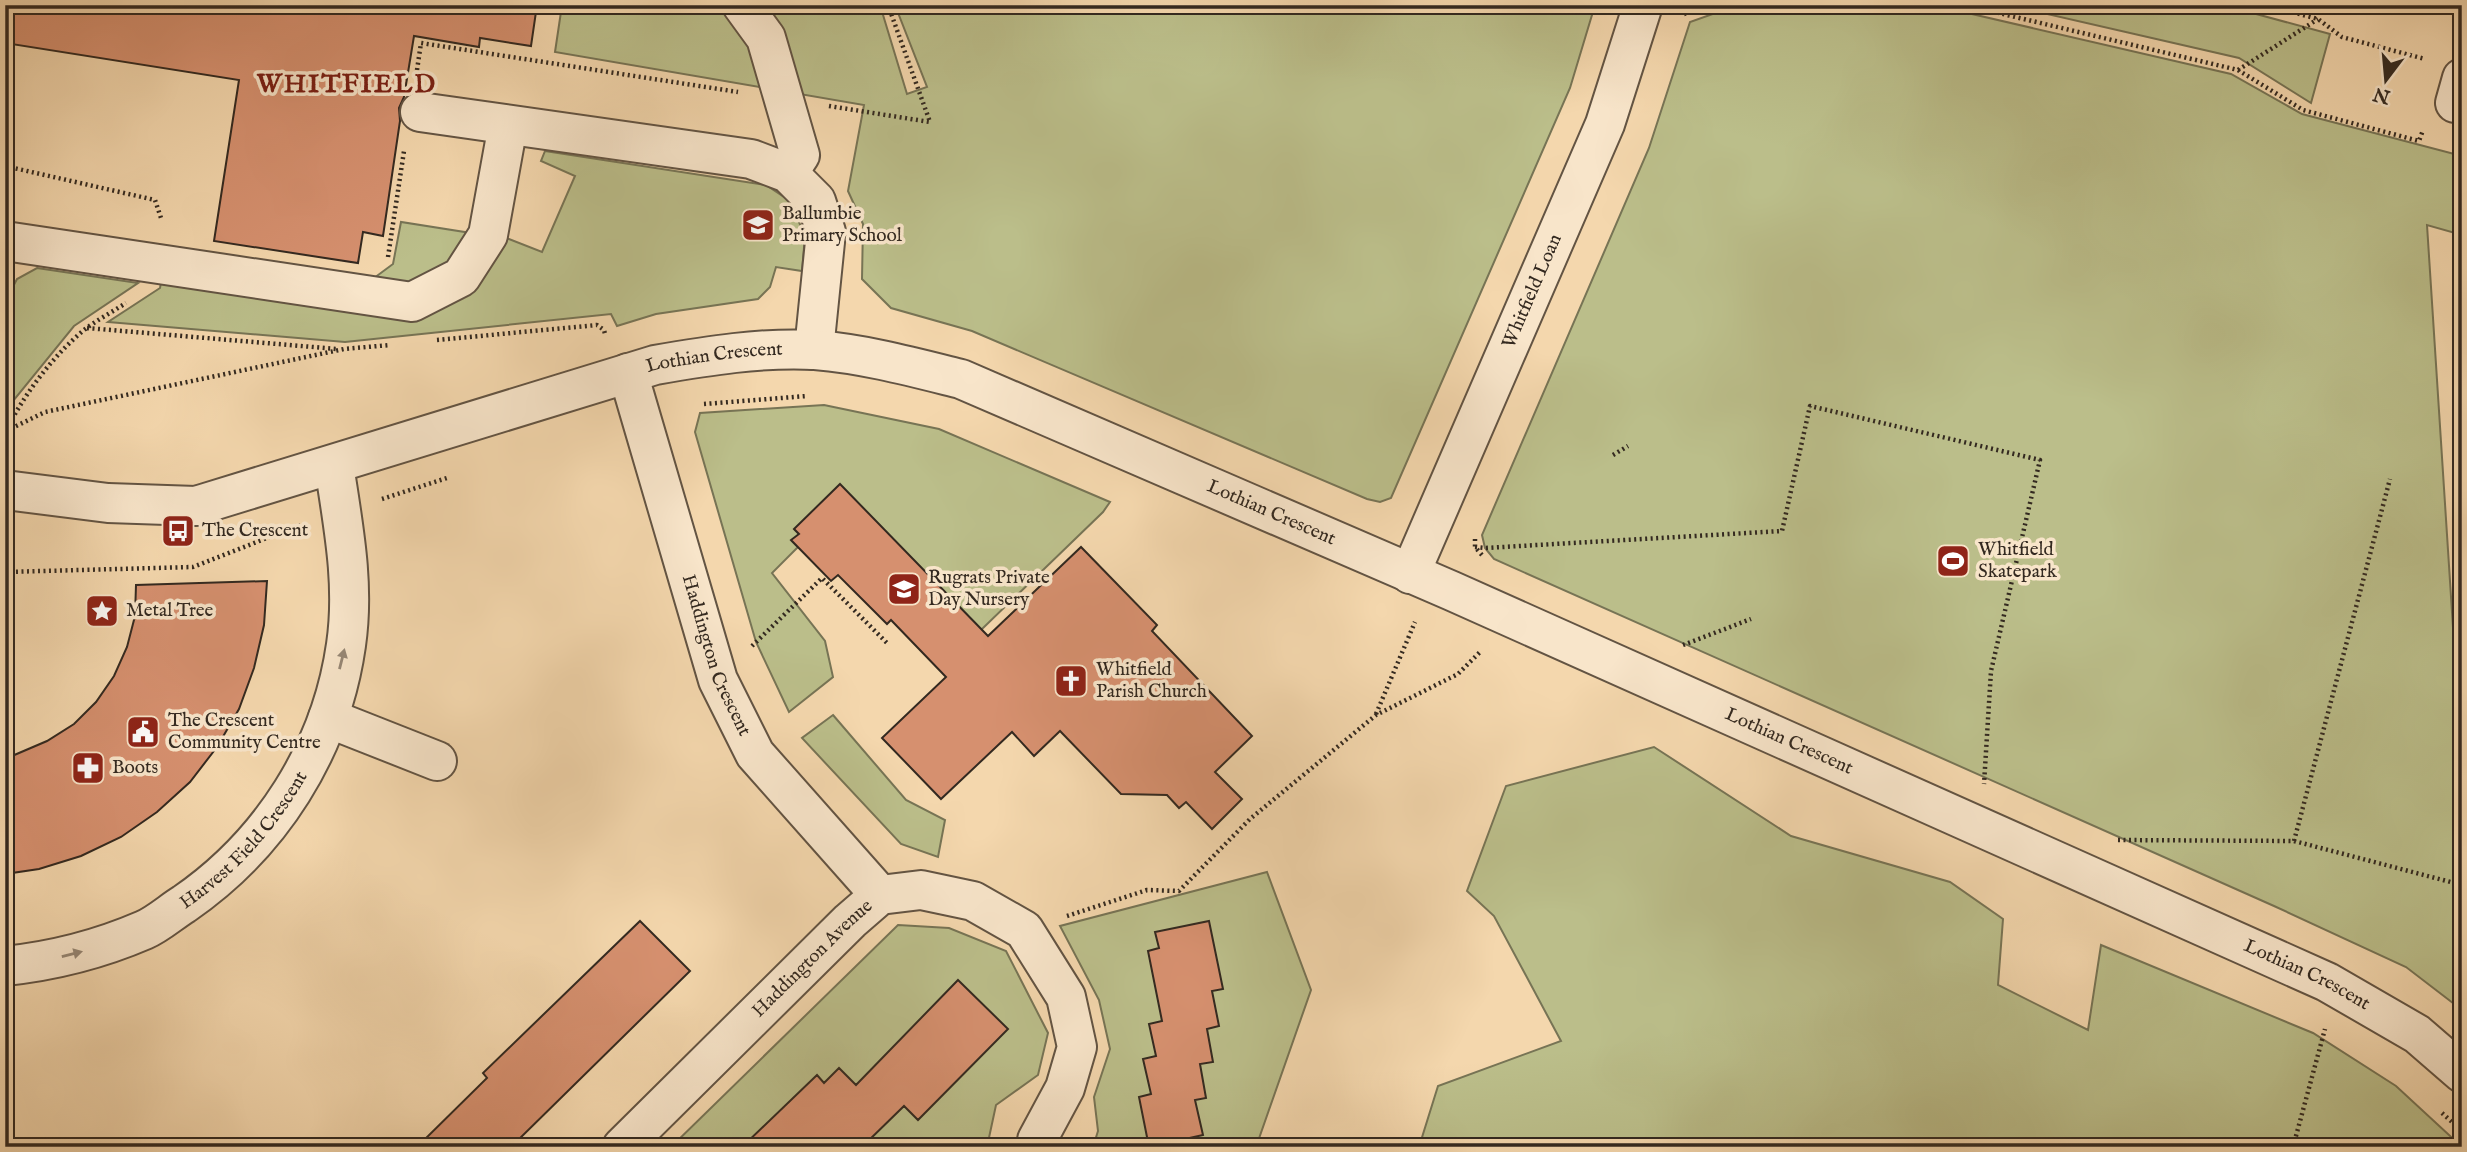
<svg xmlns="http://www.w3.org/2000/svg" width="2467" height="1152" font-family="'IM FELL English',serif">
<style>
.green{fill:#bbbe8a;stroke:#777455;stroke-width:2}
.building{fill:#d6906f;stroke:#332920;stroke-width:2}
.lines{fill:none;stroke-linecap:round;stroke-linejoin:round}
.minor-casing{stroke:#635443;stroke-width:42}
.path{stroke:#332920;stroke-width:4.5;stroke-dasharray:2 3.5;stroke-linecap:butt}
.minor{stroke:#f8e5ca;stroke-width:38}
.oneway{fill:#968775}
.labels{text-anchor:middle;dominant-baseline:central;stroke-width:7;stroke-linejoin:round;paint-order:stroke}
.poi-label{font-size:19px;fill:#332920;stroke:#f8e5ca;text-anchor:start}
.street-label{font-size:19px;fill:#332920;stroke:#f8e5ca}
.district-label{font-size:26px;font-weight:bold;letter-spacing:2px;fill:#7a1f14;stroke:#f8e5ca}
</style>
<rect width="100%" height="100%" fill="#f4d7ad"/>
<filter id="stains"><feTurbulence type="fractalNoise" baseFrequency=".00286" numOctaves="4"/><feColorMatrix values="0 0 0 0 .2 0 0 0 0 .09 0 0 0 0 .02 0 0 0 .5 -.17"/></filter>
<radialGradient id="worn" r=".72"><stop offset=".6" stop-color="#630" stop-opacity="0"/><stop offset="1" stop-color="#630" stop-opacity=".3"/></radialGradient>
<path class="green" d="M562 5H880L907 94 927 87 895 5H1595L1570 88 1391 498 1380 502 1367 499 972 331 891 308 862 279 863 224 848 191 864 105 555 52Z
M1738 5H1933L2231 74 2302 114 2462 156V235L2427 225 2462 767V1010L2406 967 2274 906 1494 559 1485 548 1482 535 1649 148 1690 22Z
M2008 5H2223L2330 34 2311 103 2239 58Z
M545 151 766 185 790 201 805 236 802 271 776 267 770 287 758 299 656 314 617 326 611 314 345 342 108 322 160 288 167 252 370 281 393 264 401 222 509 239 542 252 575 176 541 161Z
M37 268 138 283 74 326 5 411V302L17 279Z
M824 405 939 429 1110 502 1103 512 981 630 794 529 799 534 792 541 798 547 772 573 825 641 833 677 789 712 756 642 695 432 700 413Z
M833 715 906 800 945 820 938 857 901 844 802 738Z
M1654 747 1791 836 1950 882 2003 919 1998 985 2088 1030 2101 945 2313 1033 2396 1086 2462 1147H1419L1438 1086 1561 1041 1494 916 1467 891 1506 786Z
M1267 872 1311 990 1256 1147H1093L1098 1131 1094 1097 1110 1049 1099 1000 1060 926Z
M898 925 949 928 1006 951 1048 1033 1038 1075 996 1105 987 1147H671Z"/>
<path class="building" d="M5 5H537L531 46 480 38 479 47 414 36 404 97 399 108 400 121 383 236 363 232 358 263 214 241 239 80 5 43Z
M840 484 988 636 1081 547 1157 625 1152 631 1252 736 1215 772 1242 799 1212 829 1186 802 1179 808 1167 795 1121 794 1060 731 1034 756 1012 732 941 799 882 738 946 677 891 620 887 624 838 575 831 581 791 540 799 534 794 529Z
M267 581 264 625 254 668 239 709 217 747 190 782 157 812 121 837 81 856 39 869 5 874V759L47 741 74 724 96 702 114 676 127 647 135 616 136 585Z
M640 921 690 971 511 1147H417L487 1078 483 1073Z
M1209 921 1223 989 1212 991 1219 1026 1207 1029 1213 1062 1200 1064 1206 1098 1195 1100 1203 1135 1149 1147 1139 1097 1151 1094 1143 1059 1156 1056 1149 1024 1162 1021 1148 951 1159 948 1155 932Z
M958 980 1008 1029 918 1120 904 1106 862 1147H742L817 1075 824 1083 839 1068 856 1085Z"/>
<g class="lines">
<defs>
<g id="minor">
<path d="M742 5 766 38 800 155 788 173"/>
<path d="M2455 103 2462 78"/>
<path d="M420 112 751 159 788 173 816 201 826 232 814 350"/>
<path d="M5 241 412 302 461 277 488 235 508 125"/>
<path id="s1" d="M628 373 718 680 755 754 880 895"/>
<path id="s2" d="M5 490 108 503 196 506 655 365C707 356 762 347 815 350 865 354 913 367 961 379L1452 591 2327 982 2417 1034 2462 1073"/>
<path id="s3" d="M1410 574 1605 124 1643 5"/>
<path d="M328 718 437 761"/>
<path id="s4" d="M5 966C53 961 100 949 144 930 158 924 171 912 184 904 271 844 331 750 346 645 355 584 343 525 334 465"/>
<path id="s5" d="M622 1147 850 921 880 895 921 890 973 901 1024 930 1066 997 1077 1047 1065 1088 1037 1140"/>
</g>
</defs>
<use href="#minor" class="minor-casing"/>
<path class="path" d="M1965 5 2238 70 2303 110 2419 141 2423 130
M2266 5 2318 19 2342 37 2425 59
M1684 14 1711 5
M417 70 421 43 738 92
M2238 70 2318 19
M829 106 930 122 888 5
M5 166 155 200 162 221
M388 257 404 151
M87 328 337 349
M437 340 597 325 604 330 605 334
M704 404 807 396
M7 429C25 393 53 356 84 330 97 320 112 312 126 303
M6 431 45 412 344 349 390 345
M1613 455 1628 446
M382 499 450 477
M1475 539V547L1482 555
M1475 547 1485 548 1782 531 1810 406 2040 460 1991 671 1984 784
M5 572 193 567 300 525
M1683 645 1751 619
M752 646 822 578 888 644
M1376 714 1415 622
M2118 840 2294 841 2462 885
M2294 841 2390 479
M1067 916 1147 890 1179 891 1250 819 1376 715 1458 674 1480 652
M2442 1113 2462 1131
M2293 1147 2325 1029"/>
<use href="#minor" class="minor"/>
</g>
<defs><path id="oneway-solid" d="M-6-.8H1V-3.2L6.5 0L1 3.2V.8H-6Z" transform="scale(1.75)"/></defs>
<g class="oneway">
<use href="#oneway-solid" transform="translate(342 659) rotate(-76)"/>
<use href="#oneway-solid" transform="translate(72 954) rotate(-14)"/>
</g>
<defs>
<symbol id="school-square" viewBox="-11 -11 22 22"><rect x="-9" y="-9" width="18" height="18" rx="4" fill="#8f2418" stroke="#f8e5ca"/><path d="M0-5L7-2L0 1L-7-2ZM-4 1L0 2.5L4 1V4Q0 6-4 4Z" fill="#fff"/></symbol>
<symbol id="bus-square" viewBox="-11 -11 22 22"><rect x="-9" y="-9" width="18" height="18" rx="4" fill="#8f2418" stroke="#f8e5ca"/><path d="M-5-6H5V4H4V6H2V4H-2V6H-4V4H-5ZM-3.5-4V0h7V-4ZM-3.5 1.2v1.5H-2V1.2ZM2 1.2v1.5H3.5V1.2Z" fill="#fff"/></symbol>
<symbol id="stadium-square" viewBox="-11 -11 22 22"><rect x="-9" y="-9" width="18" height="18" rx="4" fill="#8f2418" stroke="#f8e5ca"/><path d="M0-5a6.5 5 0 1 0 0 10a6.5 5 0 1 0 0-10ZM-3.5-1.8h7v3.6h-7Z" fill="#fff"/></symbol>
<symbol id="sight-square" viewBox="-11 -11 22 22"><rect x="-9" y="-9" width="18" height="18" rx="4" fill="#8f2418" stroke="#f8e5ca"/><path d="M0-6L1.8-2.2L6-1.7L2.9 1.2L3.7 5.4L0 3.3L-3.7 5.4L-2.9 1.2L-6-1.7L-1.8-2.2Z" fill="#fff"/></symbol>
<symbol id="church-square" viewBox="-11 -11 22 22"><rect x="-9" y="-9" width="18" height="18" rx="4" fill="#8f2418" stroke="#f8e5ca"/><path d="M-1.2-6h2.4v3.5h3.3v2.4h-3.3V6h-2.4V-.1h-3.3v-2.4h3.3Z" fill="#fff"/></symbol>
<symbol id="civic-square" viewBox="-11 -11 22 22"><rect x="-9" y="-9" width="18" height="18" rx="4" fill="#8f2418" stroke="#f8e5ca"/><path d="M-.6-6.5H3V-4.5H.6V-3L4-1V1h2V6H-6V1h2V-1L-.6-3ZM-1.2 2.5V6h2.4V2.5Z" fill="#fff"/></symbol>
<symbol id="pharmacy-square" viewBox="-11 -11 22 22"><rect x="-9" y="-9" width="18" height="18" rx="4" fill="#8f2418" stroke="#f8e5ca"/><path d="M-2-6h4v4h4v4h-4v4h-4v-4h-4v-4h4Z" fill="#fff"/></symbol>
</defs>
<g fill-rule="evenodd">
<use href="#school-square" x="739" y="206" width="38" height="38"/>
<use href="#bus-square" x="159" y="512" width="38" height="38"/>
<use href="#stadium-square" x="1934" y="542" width="38" height="38"/>
<use href="#school-square" x="885" y="570" width="38" height="38"/>
<use href="#sight-square" x="83" y="592" width="38" height="38"/>
<use href="#church-square" x="1052" y="662" width="38" height="38"/>
<use href="#civic-square" x="124" y="713" width="38" height="38"/>
<use href="#pharmacy-square" x="69" y="749" width="38" height="38"/>
</g>
<g class="labels">
<g class="poi-label">
<text x="782" y="214">Ballumbie<tspan x="782" dy="22">Primary School</tspan></text>
<text x="202" y="531">The Crescent</text>
<text x="1978" y="550">Whitfield<tspan x="1978" dy="22">Skatepark</tspan></text>
<text x="928" y="578">Rugrats Private<tspan x="928" dy="22">Day Nursery</tspan></text>
<text x="126" y="611">Metal Tree</text>
<text x="1096" y="670">Whitfield<tspan x="1096" dy="22">Parish Church</tspan></text>
<text x="168" y="721">The Crescent<tspan x="168" dy="22">Community Centre</tspan></text>
<text x="112" y="768">Boots</text>
</g>
<g class="street-label">
<text stroke="none"><textPath href="#s3" startOffset="308">Whitfield Loan</textPath></text>
<text stroke="none"><textPath href="#s2" startOffset="732">Lothian Crescent</textPath></text>
<text stroke="none"><textPath href="#s2" startOffset="1320">Lothian Crescent</textPath></text>
<text stroke="none"><textPath href="#s1" startOffset="296">Haddington Crescent</textPath></text>
<text stroke="none"><textPath href="#s2" startOffset="1886">Lothian Crescent</textPath></text>
<text stroke="none"><textPath href="#s4" startOffset="280">Harvest Field Crescent</textPath></text>
<text stroke="none"><textPath href="#s5" startOffset="268">Haddington Avenue</textPath></text>
<text stroke="none"><textPath href="#s2" startOffset="2454">Lothian Crescent</textPath></text>
</g>
<g class="district-label">
<text x="347" y="84">WHITFIELD</text>
</g>
</g>
<rect width="2467" height="1152" fill="none" stroke="#f4d7ad" stroke-width="28"/>
<rect x="7" y="7" width="2453" height="1138" fill="none" stroke="#332920" stroke-width="3.5"/>
<rect x="14" y="14" width="2439" height="1124" fill="none" stroke="#332920" stroke-width="2"/>
<g transform="translate(2386 80) rotate(196)" stroke="#f8e5ca" stroke-width="5" paint-order="stroke">
<path d="M0-5L12 26L0 18L-12 26Z" fill="#332920"/>
<text y="-10" font-size="19" font-weight="bold" text-anchor="middle" fill="#332920">N</text>
</g>
<rect width="100%" height="100%" filter="url(#stains)"/>
<rect width="100%" height="100%" fill="url(#worn)"/>
</svg>
